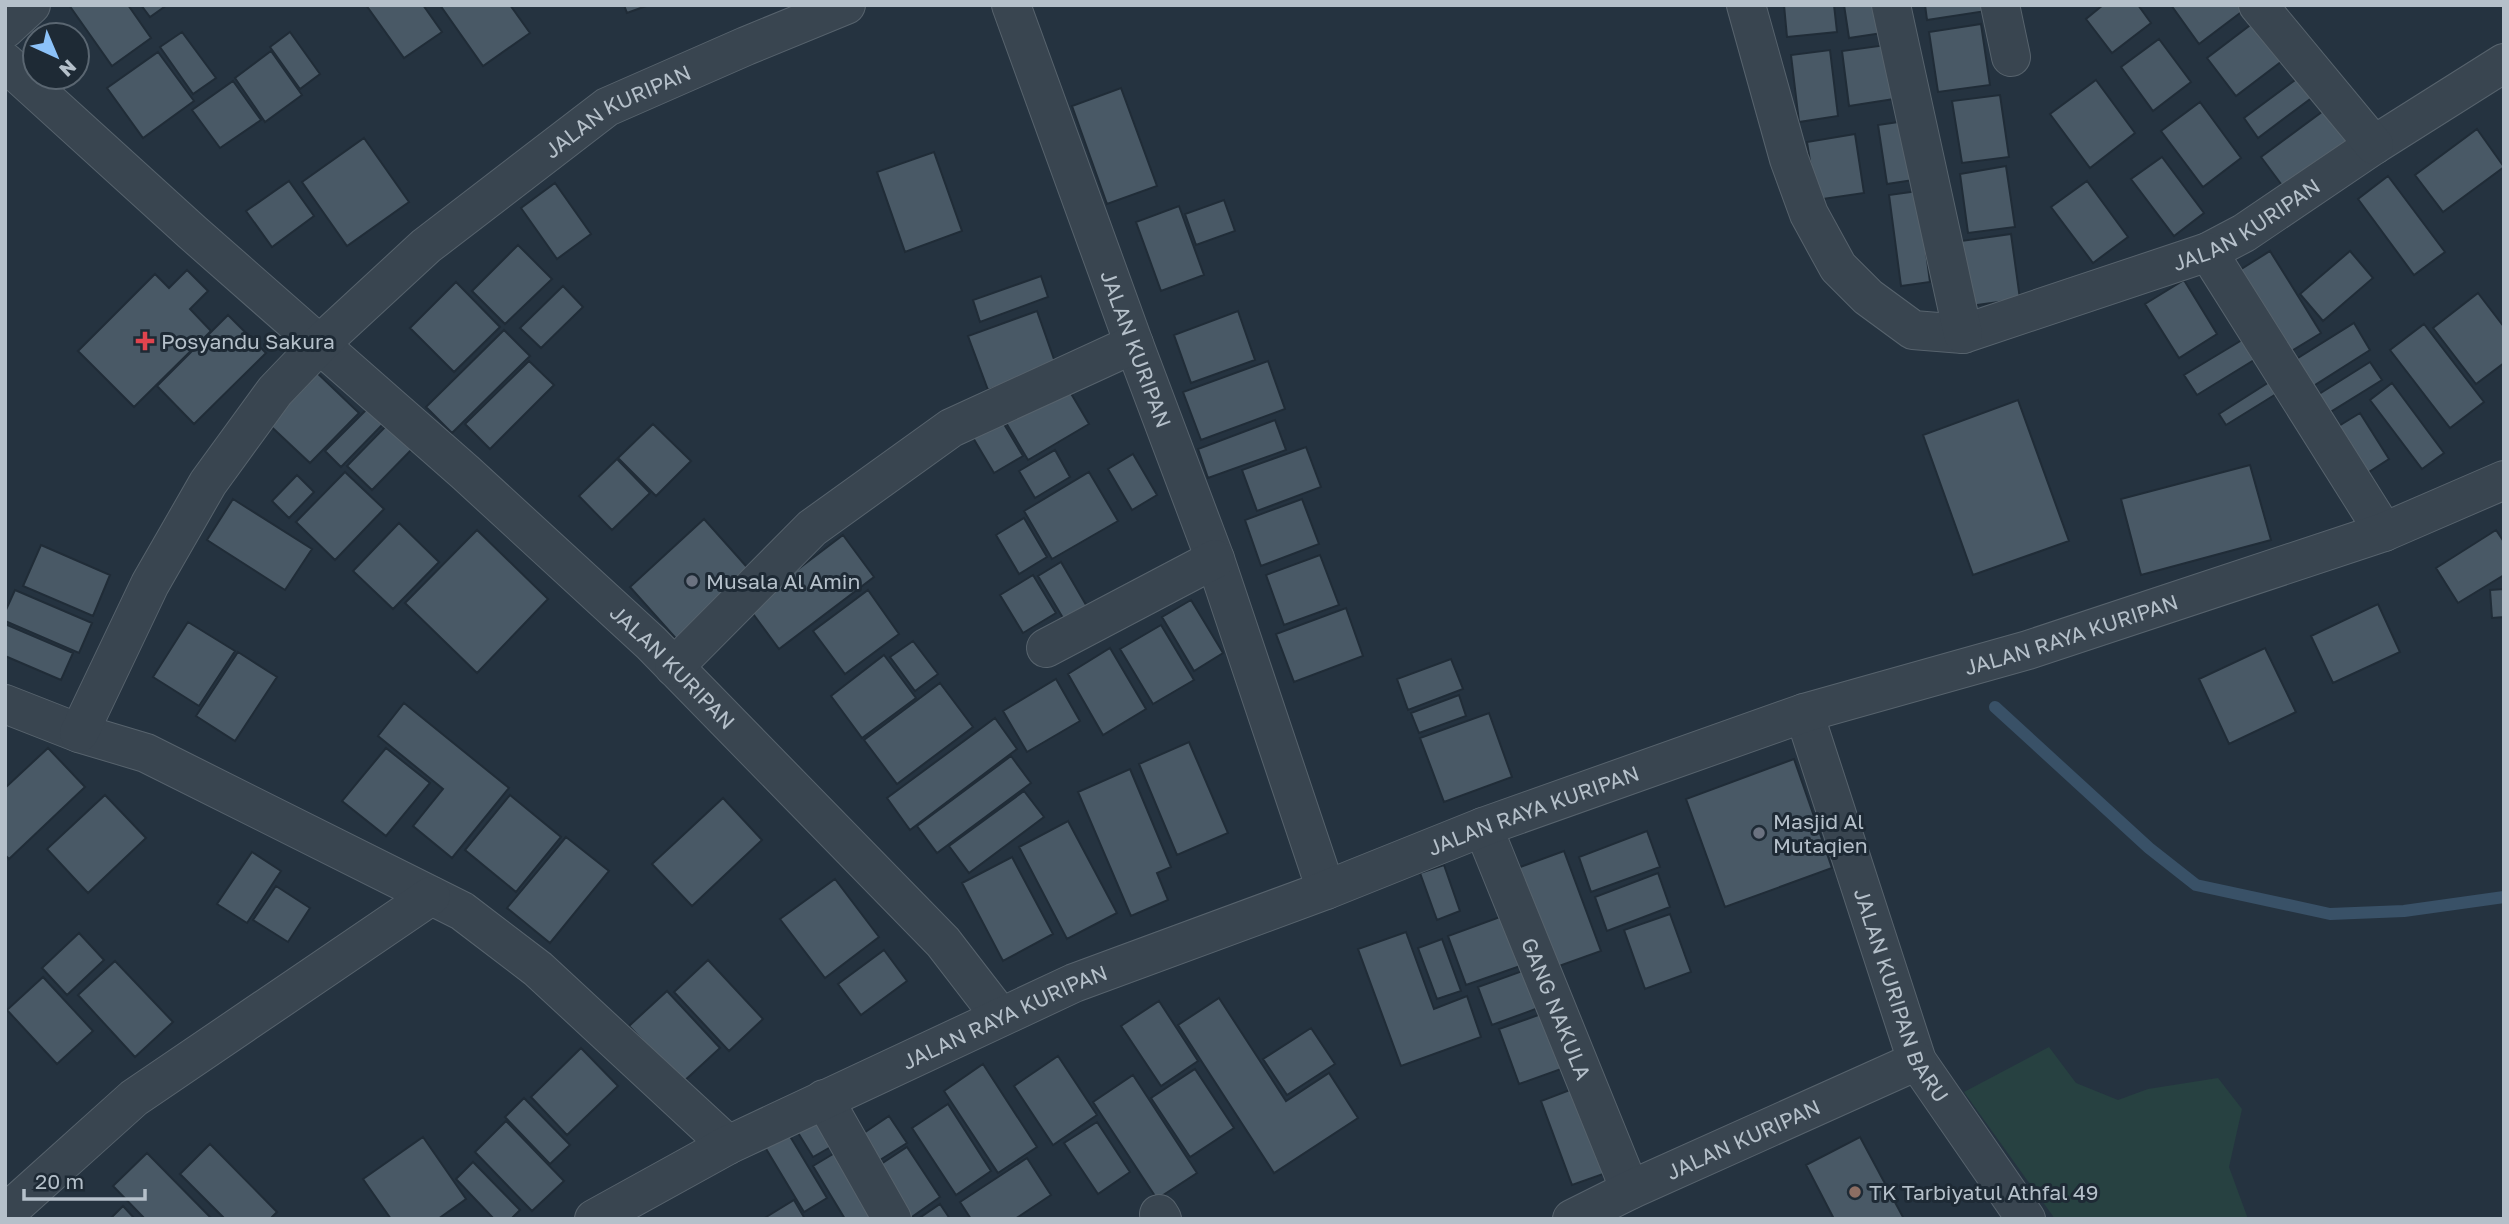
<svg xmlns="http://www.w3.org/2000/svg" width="2509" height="1224" font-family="'Golos Text',sans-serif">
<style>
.green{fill:#274141}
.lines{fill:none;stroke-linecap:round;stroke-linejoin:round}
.stream{stroke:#395167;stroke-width:12}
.building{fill:#495966;stroke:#202c37;stroke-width:2}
.minor-casing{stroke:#57636d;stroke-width:40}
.tertiary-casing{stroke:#57636d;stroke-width:40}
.minor{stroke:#394550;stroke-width:38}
.tertiary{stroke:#394550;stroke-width:38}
.health-dot{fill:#e0444e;stroke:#1e2a35;stroke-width:2.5}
.worship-dot{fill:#6b7280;stroke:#1e2a35;stroke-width:2.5}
.education-dot{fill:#8d6e63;stroke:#1e2a35;stroke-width:2.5}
.labels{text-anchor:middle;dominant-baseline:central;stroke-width:6;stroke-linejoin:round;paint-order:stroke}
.street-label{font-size:21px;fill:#b5c0ca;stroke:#1e2a35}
.poi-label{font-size:21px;fill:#b5c0ca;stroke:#1e2a35;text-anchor:start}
</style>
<rect width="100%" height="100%" fill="#253340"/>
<path class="green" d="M2049 1047 2076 1083 2118 1100 2148 1089 2218 1078 2242 1109 2229 1167 2248 1219H2055L1964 1092Z"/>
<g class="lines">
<path class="stream" d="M1995 707 2149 848 2196 885 2330 914 2404 911 2504 897"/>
</g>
<path class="building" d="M69 5H128L151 38 112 66Z
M141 5H167L150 17Z
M366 5H423L442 32 404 58Z
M440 5H510L530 33 483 66Z
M624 5H649L627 13Z
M1784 5H1834L1837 32 1787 37Z
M1844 5H1885L1889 32 1849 38Z
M1925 5H1986V11L1927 20Z
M2103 5H2138L2151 23 2112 53 2086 19Z
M2171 5H2247L2248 7 2199 44Z
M2257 20 2286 58 2236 96 2207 58Z
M1981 24 1990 85 1938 92 1929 32Z
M182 32 216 78 193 94 160 47Z
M290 32 320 74 300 89 270 47Z
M2159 39 2191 82 2153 111 2121 67Z
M1886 45 1894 99 1849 106 1842 51Z
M1830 50 1838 116 1799 122 1791 55Z
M271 51 302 95 265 122 235 78Z
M158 52 194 101 143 138 107 88Z
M2306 72 2321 91 2258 138 2244 118Z
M2096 80 2135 133 2090 168 2050 114Z
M233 81 261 120 220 148 192 110Z
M1121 88 1157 186 1107 204 1072 106Z
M2000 95 2009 157 1962 163 1952 101Z
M2200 102 2241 158 2203 187 2161 131Z
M2330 106 2358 145 2290 196 2261 157Z
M1912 120 1920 179 1887 184 1878 125Z
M2477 129 2504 167 2443 212 2415 175Z
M1855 134 1864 193 1816 200 1807 142Z
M364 138 409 202 347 246 302 182Z
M934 152 962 231 905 252 877 172Z
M2162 157 2204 213 2174 236 2131 179Z
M2006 166 2015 227 1968 233 1960 174Z
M2388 176 2445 252 2414 275 2358 199Z
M289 181 314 216 272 247 246 211Z
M2087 181 2128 237 2093 263 2051 207Z
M555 183 591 234 557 259 521 208Z
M1918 191 1930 282 1901 286 1889 195Z
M1224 200 1235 231 1196 245 1185 214Z
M1179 206 1204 275 1161 291 1136 222Z
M2011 234 2020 299 1970 306 1961 241Z
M518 245 552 279 505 324 472 291Z
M2270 251 2321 333 2285 355 2235 273Z
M2350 251 2373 278 2323 321 2300 294Z
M187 270 208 291 190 309 211 331 134 407 78 351 155 274 169 288Z
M1041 276 1048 297 980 322 973 300Z
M2184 280 2217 334 2179 358 2145 304Z
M456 282 500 327 454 372 410 328Z
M563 286 583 307 541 348 520 328Z
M2478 293 2504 327V363L2476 384 2433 328Z
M1037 311 1056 365 988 390 968 336Z
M1238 311 1255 360 1191 383 1174 335Z
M228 315 266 353 194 424 157 386Z
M2354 323 2370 350 2307 390 2290 363Z
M2424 324 2484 402 2450 428 2390 350Z
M504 330 530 356 452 433 426 407Z
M2242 340 2254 360 2197 395 2184 375Z
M529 361 554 385 490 449 465 424Z
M1268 361 1285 409 1201 440 1183 392Z
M2370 362 2382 380 2319 419 2308 401Z
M312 368 359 413 310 463 262 418Z
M2274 379 2281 391 2226 425 2219 414Z
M2392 383 2444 453 2422 469 2370 400Z
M1066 385 1089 424 1028 460 1005 421Z
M2018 400 2069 541 1973 575 1923 435Z
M369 407 385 422 341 467 325 451Z
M2360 413 2389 459 2358 479 2329 432Z
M998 414 1023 456 994 473 969 431Z
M1275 420 1286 450 1208 478 1198 449Z
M389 423 414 447 372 490 347 466Z
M653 424 691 461 656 496 618 458Z
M1306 447 1321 487 1257 511 1242 470Z
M1055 450 1070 477 1035 498 1019 471Z
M1133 454 1157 495 1132 510 1108 469Z
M617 459 650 493 612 530 579 496Z
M2250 465 2271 540 2141 575 2121 499Z
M345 472 384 509 335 560 296 522Z
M1089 472 1118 521 1052 559 1024 511Z
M297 475 314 492 289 518 272 501Z
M233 499 312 549 285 590 207 540Z
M1302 499 1319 544 1261 566 1245 520Z
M1024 518 1047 557 1019 574 996 535Z
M704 519 754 575 680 643 630 587Z
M399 523 439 562 393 609 353 571Z
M477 530 548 599 477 673 405 603Z
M2496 530 2504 542V575L2458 603 2436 568Z
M843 535 874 577 779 649 748 607Z
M41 545 110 575 93 616 23 586Z
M1320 555 1339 605 1284 625 1266 575Z
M1061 562 1089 610 1066 623 1038 576Z
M1033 575 1056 613 1023 633 1000 595Z
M2504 589V617L2492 618 2490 590Z
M15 590 92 623 79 653 5 621V612Z
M868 590 899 634 845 674 813 631Z
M1191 600 1223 653 1194 671 1162 617Z
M2378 604 2400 652 2333 683 2311 636Z
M1346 608 1363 656 1294 682 1276 634Z
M188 622 235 651 199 706 153 677Z
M5 624 73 653 61 680 5 656Z
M1161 625 1194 680 1153 704 1120 649Z
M913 641 938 674 915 691 890 657Z
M1110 648 1146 709 1103 735 1068 674Z
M2265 648 2296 712 2229 744 2199 679Z
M238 652 277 677 235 741 196 716Z
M884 655 916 698 862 738 831 696Z
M1451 659 1463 689 1408 710 1397 679Z
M1056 679 1080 721 1027 752 1003 711Z
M940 683 973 727 897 784 864 740Z
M1459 695 1466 716 1419 733 1411 713Z
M404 703 509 788 452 858 413 826 443 789 378 736Z
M1489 713 1512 777 1444 802 1420 738Z
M995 718 1017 749 910 830 887 798Z
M1189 742 1228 833 1177 855 1139 764Z
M48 748 85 787 9 859 5 855V788Z
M386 748 430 783 386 836 342 801Z
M1011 756 1031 783 937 853 917 826Z
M1794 759 1832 868 1725 907 1686 799Z
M1130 769 1171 867 1157 873 1168 900 1131 916 1078 792Z
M1024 791 1044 817 969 873 949 846Z
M105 795 146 838 88 893 47 849Z
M510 795 561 837 516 892 465 850Z
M723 798 762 840 692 906 652 864Z
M1068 821 1117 913 1067 939 1019 847Z
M1647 831 1660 867 1591 892 1579 857Z
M566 837 609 871 550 943 507 908Z
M1564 851 1601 951 1548 970 1512 870Z
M252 852 281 871 247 923 217 904Z
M1012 857 1053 934 1003 961 962 883Z
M1444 865 1460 911 1437 920 1420 873Z
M1658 873 1670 907 1607 931 1595 897Z
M835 879 879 937 825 978 780 919Z
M276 886 310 908 288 942 253 920Z
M1508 914 1526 964 1466 985 1448 936Z
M1670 914 1691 972 1645 989 1624 930Z
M1406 932 1434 1009 1467 996 1481 1037 1401 1066 1358 949Z
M79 933 104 960 67 995 42 968Z
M1442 939 1461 991 1437 999 1418 948Z
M884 950 907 981 861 1015 838 984Z
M708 960 763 1019 729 1051 674 992Z
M115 961 173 1022 135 1057 78 995Z
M1528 969 1541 1007 1492 1025 1478 987Z
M43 977 93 1031 57 1064 7 1010Z
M667 991 720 1048 682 1083 629 1026Z
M1219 998 1286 1101 1329 1073 1358 1118 1274 1173 1178 1025Z
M1159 1001 1198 1061 1161 1086 1121 1026Z
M1544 1013 1564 1068 1519 1084 1499 1029Z
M1311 1028 1335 1064 1287 1095 1263 1059Z
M581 1048 618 1086 567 1135 531 1097Z
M1058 1056 1097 1115 1053 1145 1014 1086Z
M983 1064 1037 1147 998 1173 944 1091Z
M1195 1069 1234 1128 1190 1157 1151 1098Z
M1133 1075 1197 1173 1157 1199 1093 1102Z
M1575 1088 1606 1173 1572 1185 1541 1101Z
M524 1098 570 1145 550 1164 505 1117Z
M948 1104 991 1171 956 1195 912 1128Z
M822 1105 843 1140 813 1157 792 1123Z
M889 1116 907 1143 872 1165 855 1139Z
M506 1121 564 1181 532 1211 475 1152Z
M1097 1122 1130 1172 1098 1194 1064 1143Z
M788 1133 827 1198 804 1212 765 1147Z
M423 1137 466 1199 438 1219H391L363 1179Z
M1860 1137 1904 1219H1834L1806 1165Z
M210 1144 277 1212 270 1219H225L180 1174Z
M907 1147 940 1197 909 1219 875 1168Z
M843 1148 886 1219H845L813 1166Z
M147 1153 212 1219H145L113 1186Z
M1027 1158 1051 1195 1015 1219H971L960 1202Z
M473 1162 520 1210 511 1219H494L456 1179Z
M794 1200 805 1219H763Z
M940 1204 950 1219H918Z
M123 1206 135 1219H110Z"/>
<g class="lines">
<defs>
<g id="minor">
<path id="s1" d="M1011 5 1134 344 1215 559 1326 890"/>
<path id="s2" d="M1746 5 1789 159 1809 214 1838 267 1868 297 1913 330 1963 334 2208 252 2244 233 2374 145 2504 63"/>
<path d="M1891 5 1963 334"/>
<path d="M2000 5 2011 57"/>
<path d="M2258 5 2374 145"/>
<path d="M5 29 31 5"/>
<path id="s3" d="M5 62 192 232 466 473 651 643 943 942 1000 1016"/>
<path d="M2208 252 2384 532"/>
<path d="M1046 648 1215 559"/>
<path d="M674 667 812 528 951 428 1134 344"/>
<path d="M5 704 79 733 146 753 462 911 538 969 728 1145"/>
<path id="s4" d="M1804 713 1917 1061 2026 1219"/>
<path id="s5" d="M79 733 150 584 208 483 275 391 321 343 426 246 607 107 746 46 846 5"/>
<path id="s6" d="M1483 827 1630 1190"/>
<path d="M824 1099 892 1219"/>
<path d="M5 1214 134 1098 431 896"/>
<path d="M1159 1214 1162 1219"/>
<path id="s7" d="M1572 1219 1630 1190 1917 1061"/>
</g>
<g id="tertiary">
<path id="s8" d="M594 1219 728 1145 1074 983 1326 890 1483 827 1804 713 2028 650 2384 532 2504 480"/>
</g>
</defs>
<use href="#minor" class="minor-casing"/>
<use href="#tertiary" class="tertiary-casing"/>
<use href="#minor" class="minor"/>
<use href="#tertiary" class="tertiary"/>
</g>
<path class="health-dot" d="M141.5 330.5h7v7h7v7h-7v7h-7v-7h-7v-7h7z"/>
<g class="worship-dot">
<circle cx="692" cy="581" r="7"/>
<circle cx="1759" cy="833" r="7"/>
</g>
<circle class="education-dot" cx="1855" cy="1192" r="7"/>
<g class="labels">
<g class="street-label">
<text stroke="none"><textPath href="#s5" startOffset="840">JALAN KURIPAN</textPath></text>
<text stroke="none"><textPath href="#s2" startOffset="732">JALAN KURIPAN</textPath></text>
<text stroke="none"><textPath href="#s1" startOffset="366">JALAN KURIPAN</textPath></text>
<text stroke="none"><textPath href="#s8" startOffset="1592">JALAN RAYA KURIPAN</textPath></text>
<text stroke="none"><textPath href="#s3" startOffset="901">JALAN KURIPAN</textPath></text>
<text stroke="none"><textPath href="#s8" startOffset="1026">JALAN RAYA KURIPAN</textPath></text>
<text stroke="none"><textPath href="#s4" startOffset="299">JALAN KURIPAN BARU</textPath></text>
<text stroke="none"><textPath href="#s6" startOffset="196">GANG NAKULA</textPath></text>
<text stroke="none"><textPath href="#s8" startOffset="458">JALAN RAYA KURIPAN</textPath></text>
<text stroke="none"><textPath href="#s7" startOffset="189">JALAN KURIPAN</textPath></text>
</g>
<g class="poi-label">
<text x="161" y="341">Posyandu Sakura</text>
<text x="706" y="581">Musala Al Amin</text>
<text x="1773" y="821">Masjid Al<tspan x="1773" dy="24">Mutaqien</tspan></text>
<text x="1869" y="1192">TK Tarbiyatul Athfal 49</text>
</g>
</g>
<rect width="2509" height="1224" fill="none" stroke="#b5c0ca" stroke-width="14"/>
<g transform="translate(56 56) rotate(136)"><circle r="33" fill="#1e2a35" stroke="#5a6671" stroke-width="2"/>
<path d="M0-5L12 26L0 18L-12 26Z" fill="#8cc2f9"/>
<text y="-10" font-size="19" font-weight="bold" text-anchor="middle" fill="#b5c0ca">N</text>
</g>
<path d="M24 1189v10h121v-10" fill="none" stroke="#b5c0ca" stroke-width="3.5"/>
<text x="35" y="1189" font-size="21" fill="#b5c0ca" stroke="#1e2a35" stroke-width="5" paint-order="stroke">20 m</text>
</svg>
